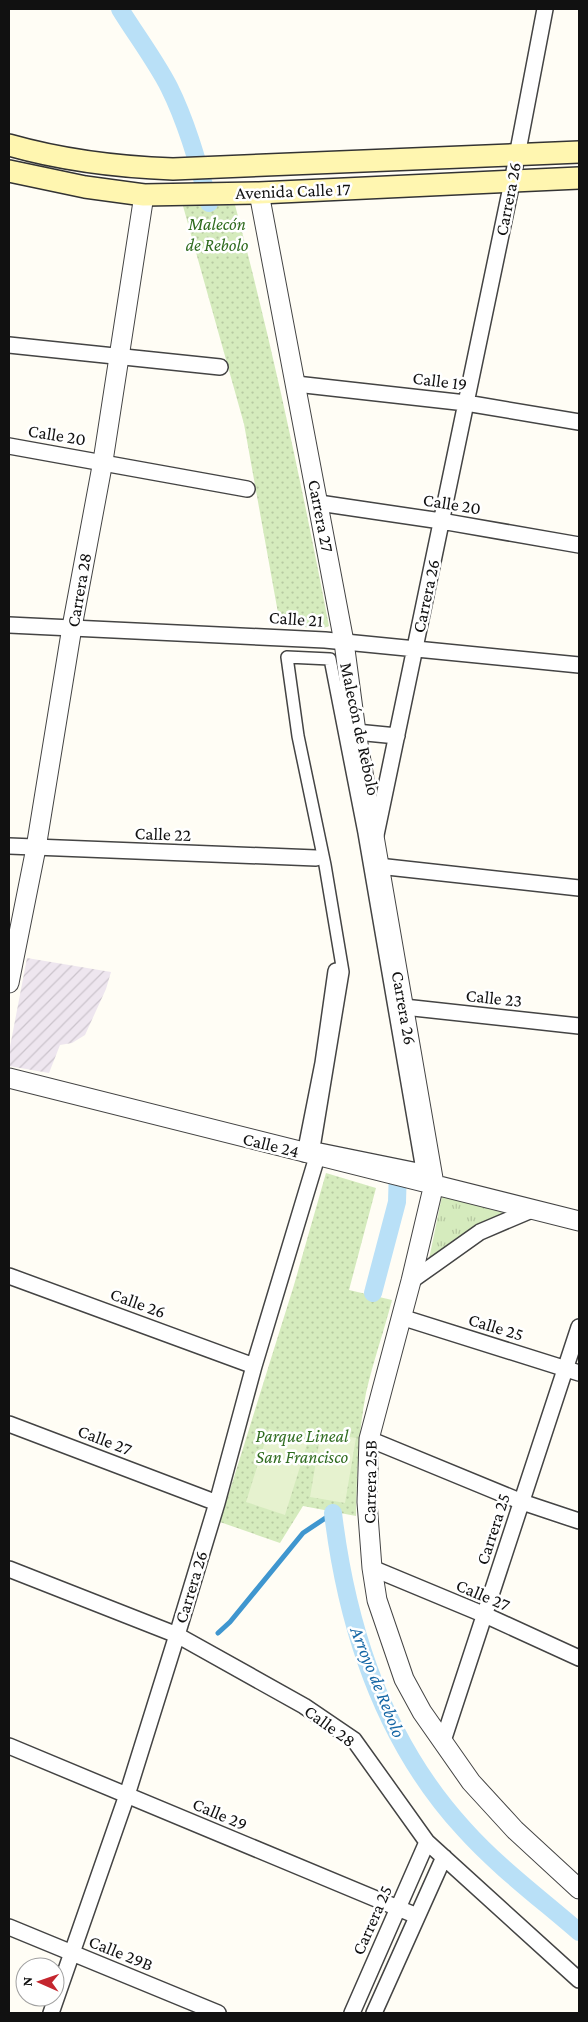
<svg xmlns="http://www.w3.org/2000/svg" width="588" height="2022" font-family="'Crimson Pro',serif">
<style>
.industrial{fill:url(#industrial-furrows)}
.grass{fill:url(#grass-tufts)}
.park{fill:url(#park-dots)}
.pitch{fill:#e6f2cf}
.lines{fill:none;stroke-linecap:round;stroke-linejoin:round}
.stream{stroke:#3f96cf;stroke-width:5}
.canal{stroke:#b9e0f7;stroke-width:18}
.pedestrian-casing{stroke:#444;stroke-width:14}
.minor-casing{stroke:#444;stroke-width:18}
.tertiary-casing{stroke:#444;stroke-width:21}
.secondary-casing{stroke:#333;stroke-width:24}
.pedestrian{stroke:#fff;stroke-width:11}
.minor{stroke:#fff;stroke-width:15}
.tertiary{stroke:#fff;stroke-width:19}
.secondary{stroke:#fff6b0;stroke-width:21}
.labels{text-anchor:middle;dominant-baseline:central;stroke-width:5;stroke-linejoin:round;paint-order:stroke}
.street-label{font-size:18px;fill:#111;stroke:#fff}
.park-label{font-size:18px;font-style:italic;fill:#2f6b1f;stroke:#fff}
.water-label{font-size:19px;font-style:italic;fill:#1768a6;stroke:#fff}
</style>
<defs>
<pattern id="industrial-furrows" width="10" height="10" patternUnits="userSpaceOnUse" patternTransform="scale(1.25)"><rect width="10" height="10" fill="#eee6ef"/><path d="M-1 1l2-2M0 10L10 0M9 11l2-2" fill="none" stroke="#cbc4cc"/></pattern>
<pattern id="grass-tufts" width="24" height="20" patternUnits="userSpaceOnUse" patternTransform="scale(1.25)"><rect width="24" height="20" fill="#d5ebbd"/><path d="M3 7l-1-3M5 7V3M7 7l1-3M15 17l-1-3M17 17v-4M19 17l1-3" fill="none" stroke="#b6c8a1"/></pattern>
<pattern id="park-dots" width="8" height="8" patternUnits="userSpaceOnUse" patternTransform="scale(1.25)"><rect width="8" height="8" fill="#d5ebbd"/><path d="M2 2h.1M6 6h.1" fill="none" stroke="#b6c8a1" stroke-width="1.8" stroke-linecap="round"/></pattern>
</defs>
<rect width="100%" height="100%" fill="#fffdf5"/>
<path class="industrial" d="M27 958 111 972 106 989 85 1035 72 1043 60 1045 49 1073 9 1066V1052Z"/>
<path class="grass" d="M442 1196 504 1213 475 1227 428 1264Z"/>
<path class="park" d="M235 205C272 344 302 485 329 626L321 629 280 624 244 424 183 206Z
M326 1173 376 1188 349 1290 392 1300C384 1331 373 1362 366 1393 358 1434 357 1475 356 1516L303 1506 280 1543 220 1522 294 1285Z"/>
<path class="pitch" d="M269 1429 308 1441 285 1515 246 1502Z
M321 1432 356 1438 345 1503 310 1497Z"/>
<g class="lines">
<path class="stream" d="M218 1633 230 1622 303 1533 333 1513"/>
<path class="canal" d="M120 9C136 35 155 60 169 87 187 123 198 164 209 203
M373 1293 397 1202 398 1168
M333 1513C347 1629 383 1741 464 1829 498 1867 541 1899 579 1932"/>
<defs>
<path id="pedestrian" d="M287 657 330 659 364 833 422 1170 314 1148 343 972 325 865 298 736Z"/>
<path id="minor" d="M9 345 220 367
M296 384 466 403 579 422
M9 446 247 489
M319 503 441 521 579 545
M9 625 325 640 579 665
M356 732 397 736
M376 835 512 182 545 9
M9 846 316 858
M378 866 579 888
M404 1007 579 1026
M305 1154 323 1063 336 971
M9 1276 254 1366
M411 1281 480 1232 534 1209
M401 1317 579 1373
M9 1424 217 1503
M369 1439 522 1502 579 1521
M372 1568 485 1615 579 1658
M9 1569 177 1635 304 1706 354 1740 427 1842 579 1980
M443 1741 579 1327
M9 1746 417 1916
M9 1927 218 2013
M51 2013 127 1795 177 1635 217 1503 254 1366 317 1157
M352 2013 427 1842
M374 2013 444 1857"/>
<path id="tertiary" d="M259 193 344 642 356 732 434 1184 411 1281 369 1439 367 1502 372 1568 377 1600 404 1679 422 1712 471 1782 515 1830 579 1889
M9 983 36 848 72 627 103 461 144 195
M9 1078 579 1221"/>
<path id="secondary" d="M9 145C62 160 117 167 173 169L579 152
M9 171 85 187 144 195 259 193 579 178"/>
</defs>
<use href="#pedestrian" class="pedestrian-casing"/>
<use href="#minor" class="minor-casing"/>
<use href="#tertiary" class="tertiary-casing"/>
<use href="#secondary" class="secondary-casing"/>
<use href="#pedestrian" class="pedestrian"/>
<use href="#minor" class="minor"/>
<use href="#tertiary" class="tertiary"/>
<use href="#secondary" class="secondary"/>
</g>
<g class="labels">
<g class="street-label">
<text transform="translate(293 191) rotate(-2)">Avenida Calle 17</text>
<text transform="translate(508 199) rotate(-79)">Carrera 26</text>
<text transform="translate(440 381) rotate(7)">Calle 19</text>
<text transform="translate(57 435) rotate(9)">Calle 20</text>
<text transform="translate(452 504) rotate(9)">Calle 20</text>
<text transform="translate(321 516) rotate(79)">Carrera 27</text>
<text transform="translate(79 590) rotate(-80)">Carrera 28</text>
<text transform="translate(426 596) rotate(-78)">Carrera 26</text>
<text transform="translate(296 619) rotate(4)">Calle 21</text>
<text transform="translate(360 729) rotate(78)">Malecón de Rebolo</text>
<text transform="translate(163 834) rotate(2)">Calle 22</text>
<text transform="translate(494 998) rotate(6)">Calle 23</text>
<text transform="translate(404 1008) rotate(80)">Carrera 26</text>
<text transform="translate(271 1145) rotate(14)">Calle 24</text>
<text transform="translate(138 1303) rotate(20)">Calle 26</text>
<text transform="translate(496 1327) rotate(17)">Calle 25</text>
<text transform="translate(105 1440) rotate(21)">Calle 27</text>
<text transform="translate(370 1482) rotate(-89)">Carrera 25B</text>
<text transform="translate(493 1529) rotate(-72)">Carrera 25</text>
<text transform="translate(191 1587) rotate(-73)">Carrera 26</text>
<text transform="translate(483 1595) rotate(23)">Calle 27</text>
<text transform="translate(330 1726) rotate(36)">Calle 28</text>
<text transform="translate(220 1814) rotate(23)">Calle 29</text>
<text transform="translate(372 1920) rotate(-66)">Carrera 25</text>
<text transform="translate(121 1953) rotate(22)">Calle 29B</text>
</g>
<g class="park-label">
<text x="217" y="224">Malecón<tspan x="217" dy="21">de Rebolo</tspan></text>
<text x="302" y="1436">Parque Lineal<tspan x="302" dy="21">San Francisco</tspan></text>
</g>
<g class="water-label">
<text transform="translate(378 1682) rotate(68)">Arroyo de Rebolo</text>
</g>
</g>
<rect width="588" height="2022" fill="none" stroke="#111111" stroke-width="20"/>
<g transform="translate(40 1982) rotate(272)"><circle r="24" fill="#ffffff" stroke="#a0a0a0"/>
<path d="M0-4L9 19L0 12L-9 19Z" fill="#c4262e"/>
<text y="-8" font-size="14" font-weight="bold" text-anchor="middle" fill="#111111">N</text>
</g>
</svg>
